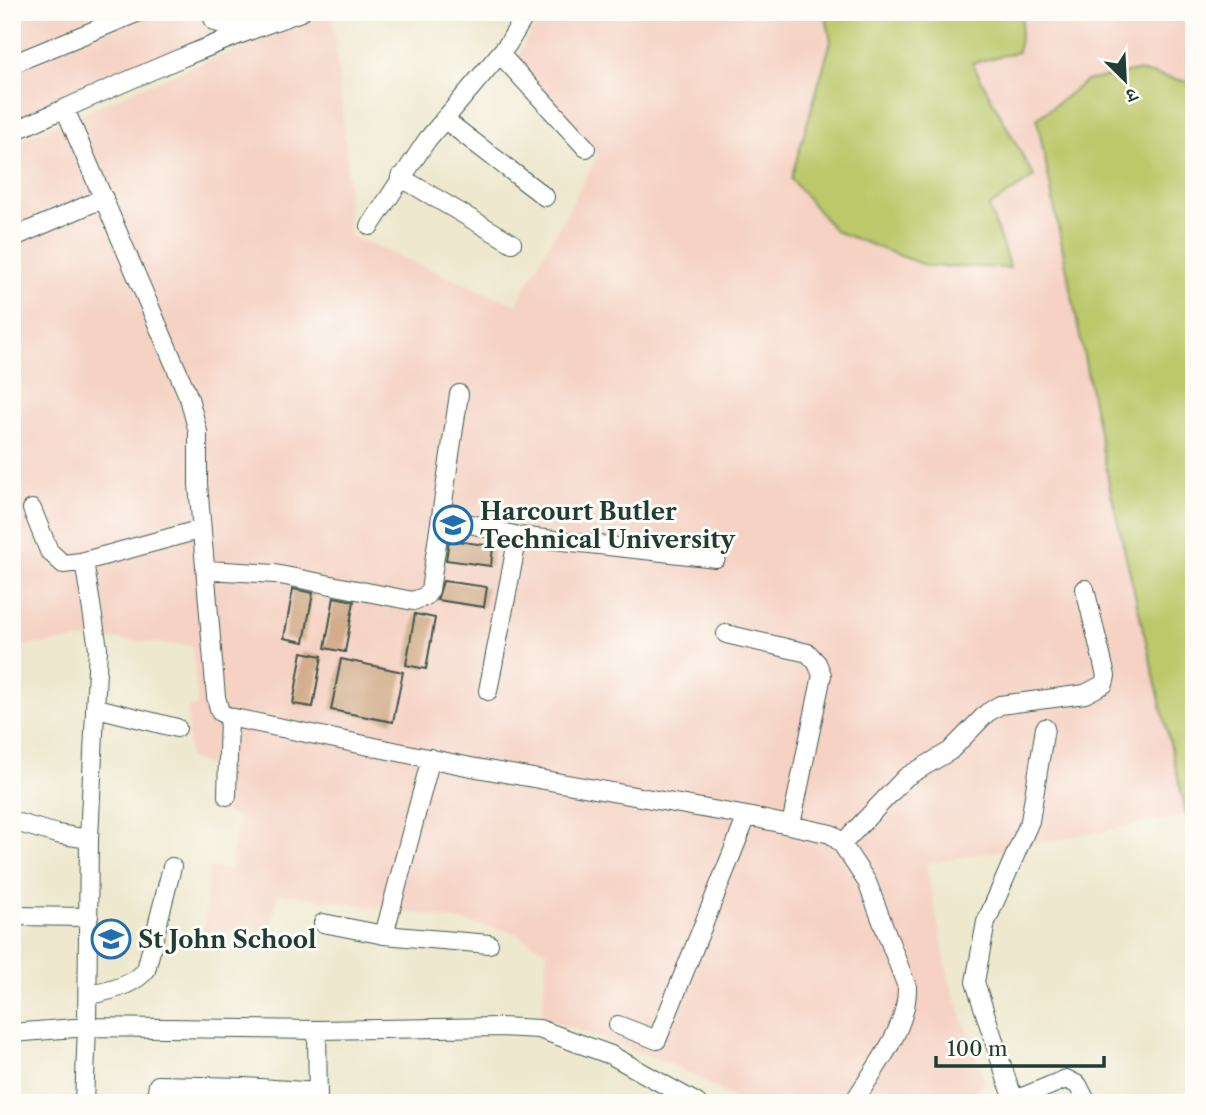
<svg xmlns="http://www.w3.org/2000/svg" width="1206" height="1115" font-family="'Libre Caslon Text','Noto Serif Devanagari',serif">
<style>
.built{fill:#f5d2c3}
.green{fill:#bcc86a;stroke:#6e824f;stroke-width:2}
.building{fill:#d2ad8c}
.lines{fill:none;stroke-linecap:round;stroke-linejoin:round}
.minor-casing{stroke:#3e574b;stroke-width:20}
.minor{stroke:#fff;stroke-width:18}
.labels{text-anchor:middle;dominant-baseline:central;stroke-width:6;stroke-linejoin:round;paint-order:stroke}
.poi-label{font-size:24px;font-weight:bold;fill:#1f3d34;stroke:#fdfcf7;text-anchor:start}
</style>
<rect width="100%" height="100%" fill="#fdfcf7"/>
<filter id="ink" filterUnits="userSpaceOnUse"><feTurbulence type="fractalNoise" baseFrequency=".0143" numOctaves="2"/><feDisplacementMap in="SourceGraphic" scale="14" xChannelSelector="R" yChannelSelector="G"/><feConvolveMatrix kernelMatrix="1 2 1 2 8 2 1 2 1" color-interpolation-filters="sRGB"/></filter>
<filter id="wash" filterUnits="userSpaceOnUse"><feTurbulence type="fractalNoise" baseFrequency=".00686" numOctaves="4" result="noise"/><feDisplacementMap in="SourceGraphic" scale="28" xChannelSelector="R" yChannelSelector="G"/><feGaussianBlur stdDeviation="1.57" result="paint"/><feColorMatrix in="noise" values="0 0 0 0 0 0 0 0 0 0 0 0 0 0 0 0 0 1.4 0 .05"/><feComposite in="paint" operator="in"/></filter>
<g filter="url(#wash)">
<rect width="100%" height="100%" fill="#eee8ce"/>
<path class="built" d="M12 12H284L12 124Z
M332 12 347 158 349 235 516 305 598 155 517 59 540 12H1194V83L1137 71 1086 81 1037 119 1110 488 1187 816 926 864 950 983 985 1080 970 1103H743L672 1064 542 1017 547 951 512 932 452 919 278 893 271 931 204 932 208 868 230 870 238 817 210 810 213 766 189 759 188 707 198 706 192 646 97 638 23 646 12 643V143L164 78Z"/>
<path class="green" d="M825 12H1023L1018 52 972 63 1034 177 989 207 1010 268 927 266 835 231 791 179 831 41Z
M1137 71 1194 83V846L1110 488 1037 119 1086 81Z"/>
<g id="blocks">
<path class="building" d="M449 540 493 546 491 566 446 560Z
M443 581 487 587 484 607 437 600Z
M293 589 313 593 304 642 284 638Z
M334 597 354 601 345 652 325 648Z
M415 614 435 618 426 669 406 665Z
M302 652 322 656 313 707 293 704Z
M341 659 403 672 393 722 331 710Z"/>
</g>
</g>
<g filter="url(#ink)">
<use href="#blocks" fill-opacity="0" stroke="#3e574b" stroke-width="2"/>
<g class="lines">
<defs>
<path id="minor" d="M210 12 215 22 223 24 254 12
M500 54 586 148
M12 64 139 12
M65 109 189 398 198 432V484L216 697 220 712 229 717 471 767 747 816 831 834 842 844 867 882 907 987C908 1029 875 1067 853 1103
M444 119 545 197
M12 132C107 90 202 46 301 12
M400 177 512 243
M370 226 427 140 508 44 527 12
M12 238 104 198
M32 509 49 551 63 564 81 562 202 529
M441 520H455L518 536 716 558
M207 570 275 574 413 601 426 596 430 590 459 394
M726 634 808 653 817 663 822 675 791 825
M488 691 518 536
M97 708 177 728
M431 758 384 935 489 944
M227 796 229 717
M12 821 57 834 89 839
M842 844 906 777 950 751 987 713 1000 705 1085 694 1104 684 1106 676 1085 589
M12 916 89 917
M323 923 384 935
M88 995C107 992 133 986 146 970L172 867
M618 1025 657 1040 747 816
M317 1030 318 1103
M12 1033 87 1027 317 1030 500 1027 539 1029 611 1055 697 1103
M1015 1100 1066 1079 1078 1085 1087 1103
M84 1103 87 1027 89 839 98 648 84 561
M155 1103 158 1085 244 1087 318 1092
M1016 1103 1007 1081 975 982 986 922 1030 821 1045 728"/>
</defs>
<use href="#minor" class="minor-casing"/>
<use href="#minor" class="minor"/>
</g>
</g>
<defs>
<symbol id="university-ring" viewBox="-11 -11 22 22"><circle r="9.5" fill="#fdfcf7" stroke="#1f6fb2" stroke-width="1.5"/><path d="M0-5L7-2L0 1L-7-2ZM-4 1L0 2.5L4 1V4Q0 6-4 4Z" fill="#1f6fb2"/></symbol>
<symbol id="school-ring" viewBox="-11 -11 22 22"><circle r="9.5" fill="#fdfcf7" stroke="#1f6fb2" stroke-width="1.5"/><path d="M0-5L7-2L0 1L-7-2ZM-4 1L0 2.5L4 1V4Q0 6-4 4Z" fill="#1f6fb2"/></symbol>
</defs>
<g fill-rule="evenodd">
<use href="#university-ring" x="431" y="503" width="44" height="44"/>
<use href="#school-ring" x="89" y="917" width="44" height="44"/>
</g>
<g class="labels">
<g class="poi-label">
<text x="480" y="511">Harcourt Butler<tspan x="480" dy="28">Technical University</tspan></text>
<text x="138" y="939">St John School</text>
</g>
</g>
<rect width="1206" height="1115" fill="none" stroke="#fdfcf7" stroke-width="42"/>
<g transform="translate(1125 80) rotate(156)" stroke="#fdfcf7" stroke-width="5" paint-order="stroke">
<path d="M0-5L12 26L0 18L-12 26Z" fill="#1f3d34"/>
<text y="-10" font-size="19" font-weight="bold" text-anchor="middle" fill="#1f3d34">उ</text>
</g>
<path d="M936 1056v10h168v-10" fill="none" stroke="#1f3d34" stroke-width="3.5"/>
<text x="947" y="1056" font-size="21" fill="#1f3d34" stroke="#fdfcf7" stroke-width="5" paint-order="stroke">100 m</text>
</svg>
